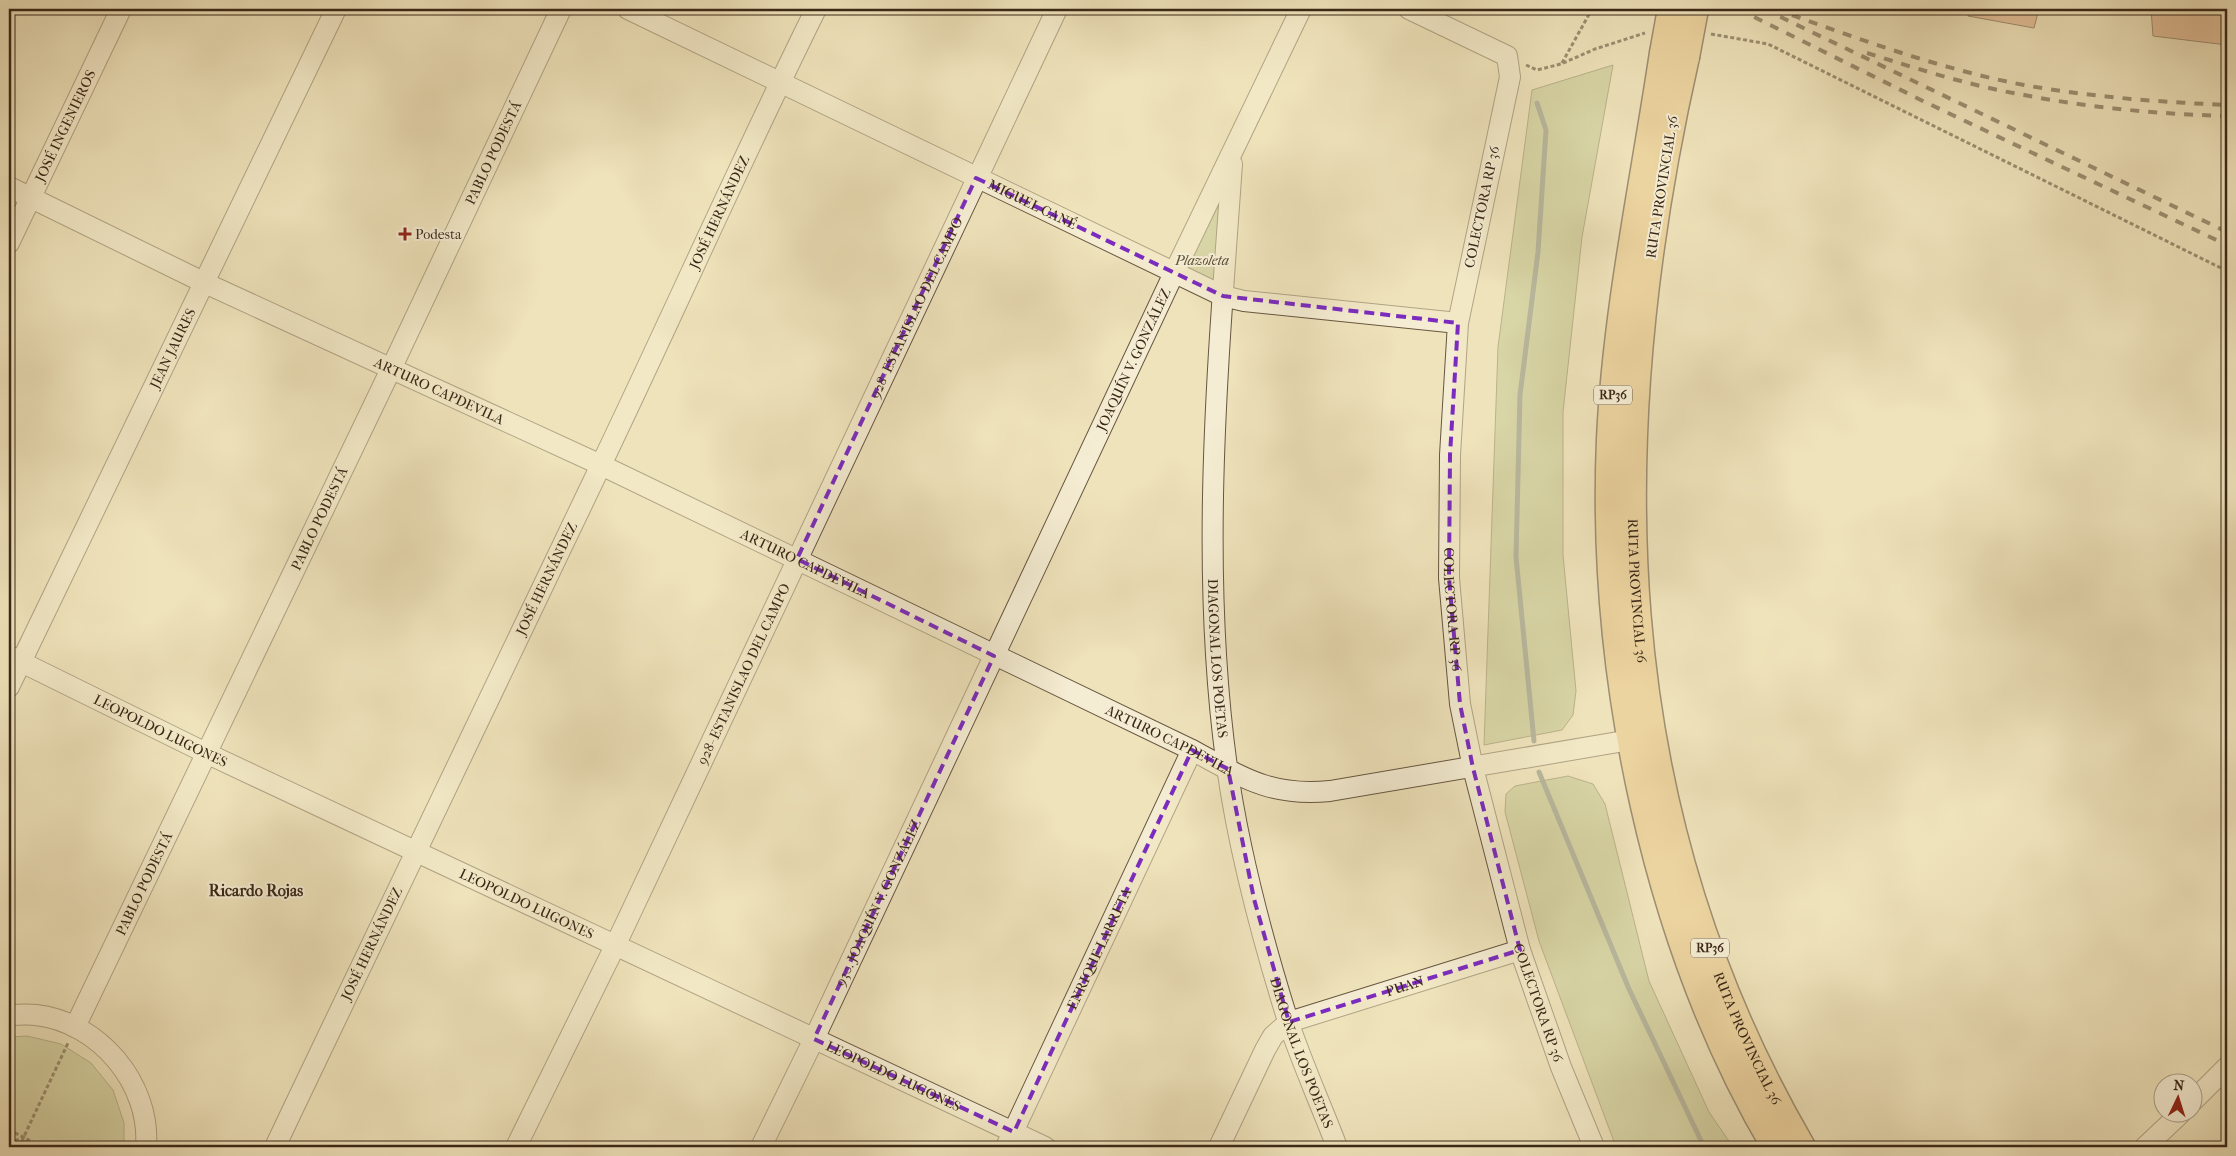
<svg xmlns="http://www.w3.org/2000/svg" width="2236" height="1156" font-family="'IM FELL French Canon',serif">
<style>
.green{fill:#bdc38d;stroke:#7c7652}
.lines{fill:none;stroke-linecap:round;stroke-linejoin:round}
.stream{stroke:#758178;stroke-width:5}
.building{fill:#d69472;stroke:#3a2818}
.minor-casing{stroke:#675741;stroke-width:22}
.major-casing{stroke:#3a2818;stroke-width:29}
.path{stroke:#3a2818;stroke-width:3;stroke-dasharray:4 2.5;stroke-linecap:butt}
.minor{stroke:#f5edd3;stroke-width:20}
.major{stroke:#e8c27e;stroke-width:26}
.rail{stroke:#3a2818;stroke-width:4;stroke-dasharray:9 9;stroke-linecap:butt}
.major-bridge-casing{stroke:#3a2818;stroke-width:29;stroke-linecap:butt}
.major-bridge{stroke:#e8c27e;stroke-width:26}
.marked{fill:none;stroke:#7b2cbf;stroke-width:4;stroke-dasharray:10 6;stroke-linejoin:round}
.poi-dot{fill:#8f2418;stroke:#f5edd3;stroke-width:2}
.labels{text-anchor:middle;dominant-baseline:central;stroke-width:4;stroke-linejoin:round;paint-order:stroke}
.shield{fill:#f5edd3;stroke:#726350;stroke-width:1}
.shield-label{font-size:12px;font-weight:bold;fill:#3a2818}
.street-label{font-size:14px;fill:#3a2818;stroke:#f5edd3}
.poi-label{font-size:14px;fill:#3a2818;stroke:#f5edd3;text-anchor:start}
.park-label{font-size:14px;font-style:italic;fill:#5b4f35;stroke:#f5edd3}
.quarter-label{font-size:16px;font-weight:bold;fill:#3a2818;stroke:#f5edd3}
</style>
<rect width="100%" height="100%" fill="#efe3bb"/>
<filter id="stains"><feTurbulence type="fractalNoise" baseFrequency=".004" numOctaves="4"/><feColorMatrix values="0 0 0 0 .2 0 0 0 0 .09 0 0 0 0 .02 0 0 0 .5 -.17"/></filter>
<radialGradient id="worn" r=".72"><stop offset=".6" stop-color="#630" stop-opacity="0"/><stop offset="1" stop-color="#630" stop-opacity=".3"/></radialGradient>
<path class="green" d="M1613 65 1582 237 1563 412V555L1576 691 1573 715 1562 730 1484 745 1498 347 1532 90Z
M1228 170 1216 282 1180 270Z
M1568 776 1593 784 1605 804 1649 981 1709 1112 1733 1147H1616L1539 941 1505 812 1506 794 1515 786Z
M27 1036 61 1044 91 1063 113 1090 124 1123V1147H9V1037Z"/>
<g class="lines">
<path class="stream" d="M1534 741 1516 557 1520 395 1538 252 1546 130 1537 103
M1539 772 1629 989 1704 1147"/>
</g>
<path class="building" d="M1969 9H2039L2034 28 1968 16Z
M2151 9H2227V45L2153 36Z"/>
<g class="lines">
<defs>
<g id="minor">
<path id="s1" d="M628 9 1223 296 1244 301 1458 323"/>
<path id="s2" d="M1409 9 1507 56 1510 77 1458 323 1450 455 1449 578 1460 704 1473 768 1520 950 1561 1067 1594 1147"/>
<path id="s3" d="M1232 164C1218 365 1199 566 1227 767 1239 852 1262 938 1288 1021 1302 1063 1321 1105 1337 1147"/>
<path id="s4" d="M9 187 205 283 601 465 1192 750C1242 777 1270 797 1330 791L1630 740"/>
<path id="s5" d="M9 243 121 9"/>
<path id="s6" d="M9 656 206 753 1045 1147"/>
<path id="s7" d="M9 687 336 9"/>
<path d="M9 1015C18 1015 27 1014 36 1015 99 1022 151 1084 146 1147"/>
<path id="s8" d="M75 1027 391 369 561 9"/>
<path d="M2194 1100 2227 1067"/>
<path id="s9" d="M275 1147C382 920 491 694 600 467 673 315 741 160 816 9"/>
<path id="s10" d="M516 1147 616 944 1057 9"/>
<path id="s11" d="M761 1147 814 1039 1174 273 1301 9"/>
<path id="s12" d="M1006 1147 1192 750"/>
<path id="s13" d="M1219 1147 1265 1050 1273 1036 1289 1022 1520 950"/>
<path d="M2145 1147 2180 1114"/>
</g>
<g id="major">
<path d="M1663 53C1644 181 1616 309 1610 439 1600 674 1655 944 1775 1147"/>
<path id="s14" d="M1686 57C1601 432 1603 806 1802 1147"/>
</g>
</defs>
<use href="#minor" class="minor-casing"/>
<use href="#major" class="major-casing"/>
<path class="path" d="M1711 34 1768 44 2227 271
M1562 63 1592 9
M1526 65 1537 70 1561 64 1595 49 1645 33
M9 1130 43 1147
M9 1143 24 1137 28 1147
M19 1147 68 1043"/>
<use href="#minor" class="minor"/>
<use href="#major" class="major"/>
<path class="rail" d="M1738 9 1925 102 2227 245
M1764 9 2227 232
M1792 15C1867 42 1945 70 2024 85 2091 97 2159 102 2227 105
M1867 53C1918 69 1971 86 2024 95 2091 108 2159 114 2227 116"/>
<defs>
<path id="major-bridge" d="M1663 53 1671 9
M1686 57 1695 9"/>
</defs>
<use href="#major-bridge" class="major-bridge-casing"/>
<use href="#major-bridge" class="major-bridge"/>
</g>
<path d="M0 0H2236V1156H0ZM976 178 1223 296 1458 323 1450 455 1449 578 1460 704 1473 768 1520 950 1289 1022 1254 899 1228 769 1192 750 1014 1132 814 1039 994 656 797 559Z" fill="#efe3bb" fill-opacity=".55" fill-rule="evenodd"/>
<path class="marked" d="M976 178 1223 296 1458 323 1450 455 1449 578 1460 704 1473 768 1520 950 1289 1022 1254 899 1228 769 1192 750 1014 1132 814 1039 994 656 797 559Z"/>
<path class="poi-dot" d="M402.5 226.5h5v5h5v5h-5v5h-5v-5h-5v-5h5z"/>
<g class="labels">
<g class="shield">
<rect x="1594" y="385.5" width="38" height="19" rx="4"/>
<rect x="1691" y="938.5" width="38" height="19" rx="4"/>
</g>
<g class="shield-label">
<text x="1613" y="395">RP36</text>
<text x="1710" y="948">RP36</text>
</g>
<g class="street-label">
<text stroke="none"><textPath href="#s5" startOffset="130">JOSÉ INGENIEROS</textPath></text>
<text stroke="none"><textPath href="#s8" startOffset="969">PABLO PODESTÁ</textPath></text>
<text transform="translate(1662 187) rotate(-81)">RUTA PROVINCIAL 36</text>
<text stroke="none"><textPath href="#s1" startOffset="449">MIGUEL CANÉ</textPath></text>
<text transform="translate(1482 207) rotate(-78)">COLECTORA RP 36</text>
<text stroke="none"><textPath href="#s9" startOffset="1035">JOSÉ HERNÁNDEZ</textPath></text>
<text stroke="none"><textPath href="#s10" startOffset="930">928- ESTANISLAO DEL CAMPO</textPath></text>
<text stroke="none"><textPath href="#s7" startOffset="376">JEAN JAURES</textPath></text>
<text stroke="none"><textPath href="#s11" startOffset="871">JOAQUÍN V. GONZÁLEZ</textPath></text>
<text stroke="none"><textPath href="#s4" startOffset="476">ARTURO CAPDEVILA</textPath></text>
<text stroke="none"><textPath href="#s8" startOffset="564">PABLO PODESTÁ</textPath></text>
<text stroke="none"><textPath href="#s4" startOffset="881">ARTURO CAPDEVILA</textPath></text>
<text stroke="none"><textPath href="#s9" startOffset="630">JOSÉ HERNÁNDEZ</textPath></text>
<text stroke="none"><textPath href="#s14" startOffset="538">RUTA PROVINCIAL 36</textPath></text>
<text stroke="none"><textPath href="#s2" startOffset="668">COLECTORA RP 36</textPath></text>
<text stroke="none"><textPath href="#s3" startOffset="495">DIAGONAL LOS POETAS</textPath></text>
<text stroke="none"><textPath href="#s10" startOffset="525">928- ESTANISLAO DEL CAMPO</textPath></text>
<text stroke="none"><textPath href="#s6" startOffset="169">LEOPOLDO LUGONES</textPath></text>
<text stroke="none"><textPath href="#s4" startOffset="1286">ARTURO CAPDEVILA</textPath></text>
<text stroke="none"><textPath href="#s8" startOffset="159">PABLO PODESTÁ</textPath></text>
<text stroke="none"><textPath href="#s11" startOffset="271">930. JOAQUÍN V. GONZÁLEZ</textPath></text>
<text stroke="none"><textPath href="#s6" startOffset="574">LEOPOLDO LUGONES</textPath></text>
<text stroke="none"><textPath href="#s9" startOffset="225">JOSÉ HERNÁNDEZ</textPath></text>
<text stroke="none"><textPath href="#s12" startOffset="219">ENRIQUE LARRETA</textPath></text>
<text stroke="none"><textPath href="#s13" startOffset="266">PUAN</textPath></text>
<text stroke="none"><textPath href="#s2" startOffset="1072">COLECTORA RP 36</textPath></text>
<text stroke="none"><textPath href="#s14" startOffset="1002">RUTA PROVINCIAL 36</textPath></text>
<text stroke="none"><textPath href="#s3" startOffset="900">DIAGONAL LOS POETAS</textPath></text>
<text stroke="none"><textPath href="#s6" startOffset="979">LEOPOLDO LUGONES</textPath></text>
</g>
<g class="poi-label">
<text x="415" y="234">Podesta</text>
</g>
<g class="park-label">
<text x="1202" y="260">Plazoleta</text>
</g>
<g class="quarter-label">
<text x="256" y="890">Ricardo Rojas</text>
</g>
</g>
<rect width="2236" height="1156" fill="none" stroke="#efe3bb" stroke-width="30"/>
<rect x="10" y="10" width="2216" height="1136" fill="none" stroke="#3a2818" stroke-width="2.5"/>
<rect x="15" y="15" width="2206" height="1126" fill="none" stroke="#3a2818"/>
<g transform="translate(2178 1098) rotate(4)"><circle r="24" fill="#f5edd3" stroke="#aa9e88"/>
<path d="M0-4L9 19L0 12L-9 19Z" fill="#8f2418"/>
<text y="-8" font-size="14" font-weight="bold" text-anchor="middle" fill="#3a2818">N</text>
</g>
<rect width="100%" height="100%" filter="url(#stains)"/>
<rect width="100%" height="100%" fill="url(#worn)"/>
</svg>
